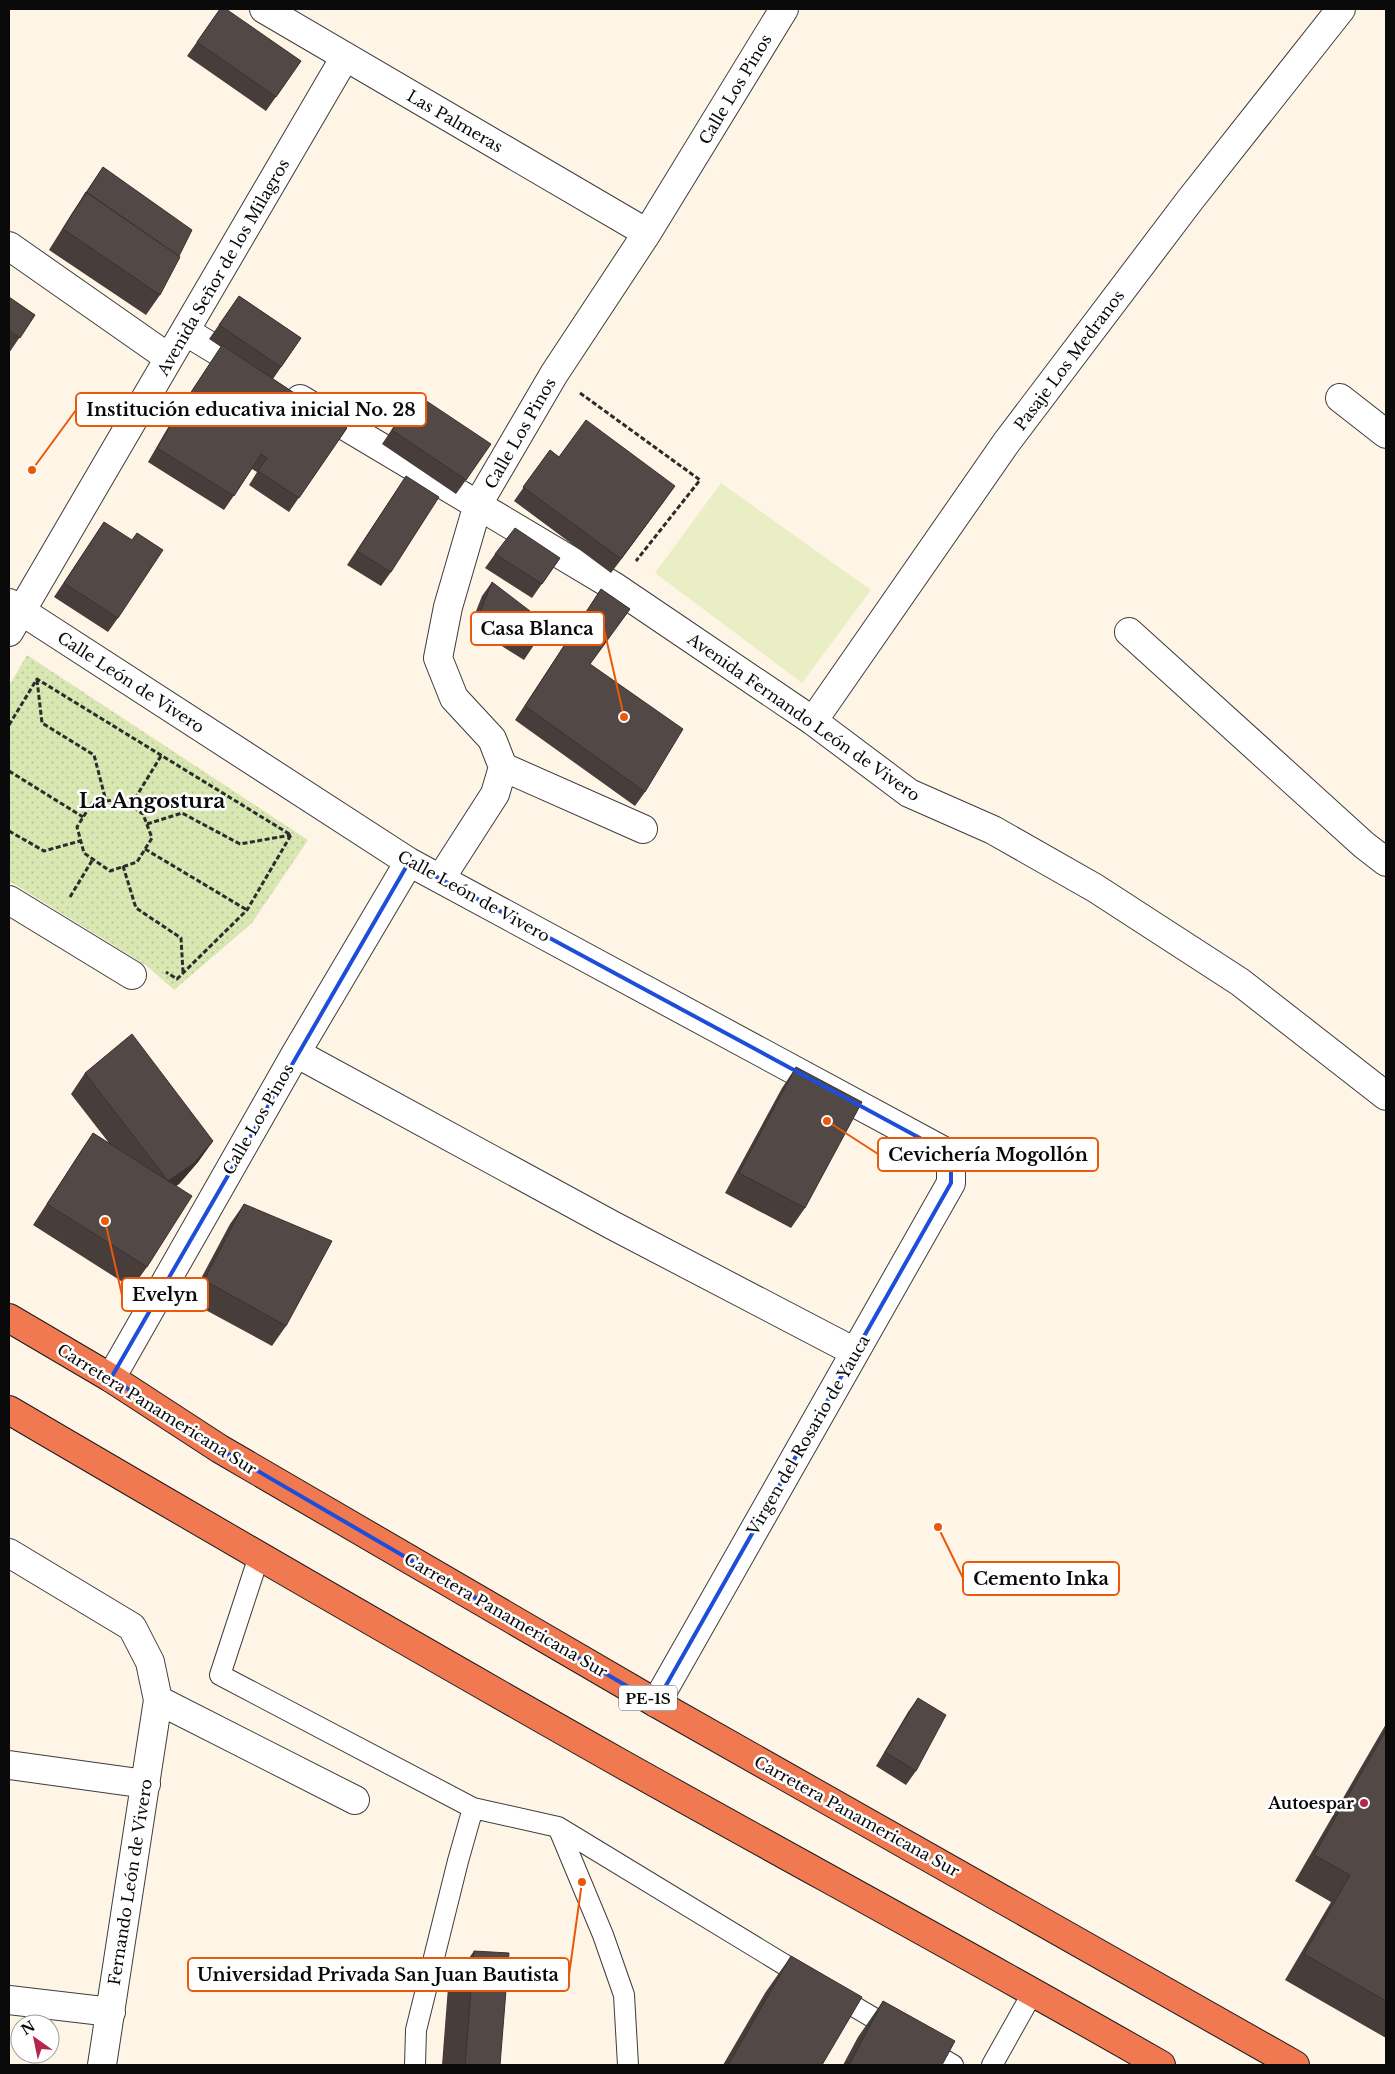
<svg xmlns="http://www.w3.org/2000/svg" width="1395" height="2074" font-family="'Libre Baskerville',serif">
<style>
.park{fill:url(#park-dots)}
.pitch{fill:#e9eec4}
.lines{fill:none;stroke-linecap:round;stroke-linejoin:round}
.lane-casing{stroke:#3d3d3d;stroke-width:22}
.street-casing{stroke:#3d3d3d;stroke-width:30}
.highway-casing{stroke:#1b1b1b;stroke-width:30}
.path{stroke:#2c2c2c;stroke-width:3;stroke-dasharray:5 2.5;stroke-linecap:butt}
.lane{stroke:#fff;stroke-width:20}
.street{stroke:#fff;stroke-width:28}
.highway{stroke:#f17952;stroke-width:28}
.wall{fill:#473e3c}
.shaded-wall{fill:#393231}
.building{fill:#524846;stroke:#393231}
.marked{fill:none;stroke:#1d4ed8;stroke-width:4;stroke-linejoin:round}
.poi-dot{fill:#b5264c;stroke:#fff;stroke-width:2}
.labels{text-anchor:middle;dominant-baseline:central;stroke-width:5;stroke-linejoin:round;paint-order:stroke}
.shield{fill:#fff;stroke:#545454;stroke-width:1}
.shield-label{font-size:15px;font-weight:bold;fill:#0a0a0a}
.street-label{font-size:16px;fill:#0a0a0a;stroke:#fff}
.poi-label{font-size:16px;font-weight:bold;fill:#0a0a0a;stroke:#fff;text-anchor:end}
.district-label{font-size:21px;font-weight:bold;fill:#0a0a0a;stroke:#fff}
.leader{fill:none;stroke:#e8590c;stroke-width:2}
.callout-dot{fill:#e8590c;stroke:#fff;stroke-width:2}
.callout{fill:#fff;stroke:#e8590c;stroke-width:2}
.callout-label{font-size:18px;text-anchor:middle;font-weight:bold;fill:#0a0a0a}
</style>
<defs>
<pattern id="park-dots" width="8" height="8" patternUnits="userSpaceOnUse" patternTransform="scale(1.25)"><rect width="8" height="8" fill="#d9e7b3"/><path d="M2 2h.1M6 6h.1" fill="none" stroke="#b9c599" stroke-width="1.8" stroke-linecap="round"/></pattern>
</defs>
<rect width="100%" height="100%" fill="#fff5e7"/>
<path class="park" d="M27 655 308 840 252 923 174 990 147 966 9 881V686Z"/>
<path class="pitch" d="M721 483 871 590 802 683 655 573Z"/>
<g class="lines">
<defs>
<path id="lane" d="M259 1556 220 1675 473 1808 558 1827 808 1979
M558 1827 603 1935 624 1995 628 2065
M833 1994 894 2030
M921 2046 953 2065
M415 2065 416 2030 458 1861 473 1808
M992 2065 1033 1992"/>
<path id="street" d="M264 9 647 233
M9 246 169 358
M185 331 249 370
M1340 398 1386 434
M300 399 615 587 813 721 909 793 993 830 1095 888 1240 982 1386 1096
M9 603 409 862 942 1150 951 1166V1183L656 1703
M9 632 345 57
M1129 632 1364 845 1386 862
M813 721 1006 443 1190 200 1341 9
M503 767 643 829
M441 878 495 794 503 767 492 739 454 698 438 658 448 607 478 504 554 374 647 233 784 9
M9 900 132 975
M296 1053 612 1225 855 1352
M111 1378 296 1053 409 862
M9 1553 132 1627 150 1662 158 1700 102 2065
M158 1700 355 1800
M9 1765 146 1784
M9 2000 111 2012"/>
<path id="highway" d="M9 1318 111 1378 220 1449 656 1703 1295 2065
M9 1410C212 1529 415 1647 620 1763 800 1864 982 1962 1161 2065"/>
</defs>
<use href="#lane" class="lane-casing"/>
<use href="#street" class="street-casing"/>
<use href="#highway" class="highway-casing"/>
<path class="path" d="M580 393 700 480 636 561
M37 680 42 723 94 755 106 801
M9 725 37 679 291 835 247 910 177 979 166 972
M9 771 83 817
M121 799 143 814 152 838 137 862 110 871 84 853 77 827 92 803Z
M131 805 161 756
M147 824 182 813 240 844 291 835
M9 831 44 851 80 841
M145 849 247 910
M123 866 136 908 181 938 183 972
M70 897 93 859"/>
<use href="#lane" class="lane"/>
<use href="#street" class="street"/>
<use href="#highway" class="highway"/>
</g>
<path class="wall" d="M220 9 301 61 266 111 187 56Z
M103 167 160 295 146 315 49 250 72 213Z
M239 296 301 338 273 379 347 428 289 512 249 485 257 472 252 469 224 510 148 462 174 417 221 347 209 339Z
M9 297 35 315 9 353Z
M406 408 466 480 456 494 382 444Z
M550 450 559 457 665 500 611 573 514 501Z
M406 476 391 572 381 586 347 565Z
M104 522 118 618 108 632 54 597Z
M495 554 560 558 532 598 485 568Z
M492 582 534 645 524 660 470 626 482 596Z
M601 589 630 609 590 664 645 792 635 806 515 720Z
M796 1067 805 1208 791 1228 725 1193 782 1088Z
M85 1073 213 1141 198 1162 179 1184 176 1186 147 1267 132 1288 33 1225 79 1154 93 1133 109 1143 71 1094Z
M244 1204 286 1326 272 1346 189 1301 230 1224Z
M918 1698 916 1771 906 1785 876 1766 908 1712Z
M1386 1724V2038L1285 1980 1331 1902 1295 1881Z
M474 1951 500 2065H442L448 1987Z
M791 1956 822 2065H723L765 1993Z
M883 2001 942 2065H843L858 2037Z"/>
<path class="shaded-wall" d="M675 486 665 500 611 573 621 559Z
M213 1141 198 1162 179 1184 153 1201 168 1181Z"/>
<path class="building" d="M220 9H226L301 61 276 97 197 42Z
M103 167 192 230 179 256 86 192 82 199Z
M86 192 180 257 160 295 63 229Z
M239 296 301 338 281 367 219 325Z
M9 297 35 315 20 338 9 330Z
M222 345 347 428 299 498 258 471 267 458 261 454 234 496 157 448 184 403Z
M416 394 491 444 466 480 392 430Z
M586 420 675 486 621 559 523 487 550 450 559 457Z
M406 476 439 497 391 572 357 551Z
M104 522 132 540 137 533 163 550 118 618 64 583Z
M515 528 560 558 542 584 495 554Z
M492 582 547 624 534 645 480 612Z
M601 589 630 609 590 664 683 729 645 792 525 706Z
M132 1034 213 1141 193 1164 168 1181 85 1073Z
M796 1067 862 1102 805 1208 739 1173Z
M93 1133 192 1196 147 1267 47 1204Z
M244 1204 332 1241 286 1326 204 1280Z
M918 1698 946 1715 916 1771 885 1752Z
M1386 1730V2001L1304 1954 1350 1875 1314 1855Z
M474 1951 509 1953 500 2065H465Z
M791 1956 862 1997 822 2065H728Z
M883 2001 955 2041 942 2065H849Z"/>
<path class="marked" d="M409 862 942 1150 951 1166V1183L656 1703 220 1449 111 1378Z"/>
<circle class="poi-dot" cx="1364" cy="1803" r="5"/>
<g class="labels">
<rect class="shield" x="619" y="1685.5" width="58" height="25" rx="4"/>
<g class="shield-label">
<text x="648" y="1698">PE-1S</text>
</g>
<g class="street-label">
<text transform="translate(735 89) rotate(-59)">Calle Los Pinos</text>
<text transform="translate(455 121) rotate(30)">Las Palmeras</text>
<text transform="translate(223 267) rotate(-60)">Avenida Señor de los Milagros</text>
<text transform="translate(1069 360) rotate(-53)">Pasaje Los Medranos</text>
<text transform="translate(520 433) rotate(-60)">Calle Los Pinos</text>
<text transform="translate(131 682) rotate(33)">Calle León de Vivero</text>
<text transform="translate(804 717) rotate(35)">Avenida Fernando León de Vivero</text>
<text transform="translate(474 896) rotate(29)">Calle León de Vivero</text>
<text transform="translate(258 1119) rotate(-60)">Calle Los Pinos</text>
<text transform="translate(157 1409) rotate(32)">Carretera Panamericana Sur</text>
<text transform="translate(808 1435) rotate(-60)">Virgen del Rosario de Yauca</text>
<text transform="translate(506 1615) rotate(30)">Carretera Panamericana Sur</text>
<text transform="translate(857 1816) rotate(29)">Carretera Panamericana Sur</text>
<text transform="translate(130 1882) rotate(-81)">Fernando León de Vivero</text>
</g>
<g class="poi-label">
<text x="1354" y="1803">Autoespar</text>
</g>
<g class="district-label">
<text x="152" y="801">La Angostura</text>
</g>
</g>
<path class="leader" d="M32 470L76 410M624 717L604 629M827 1121L878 1154M105 1221L122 1295M938 1527L963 1578M582 1882L569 1975"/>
<g class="callout-dot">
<circle cx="32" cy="470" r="5"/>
<circle cx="624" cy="717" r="5"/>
<circle cx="827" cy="1121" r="5"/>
<circle cx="105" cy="1221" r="5"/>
<circle cx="938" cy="1527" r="5"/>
<circle cx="582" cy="1882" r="5"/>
</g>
<g class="callout">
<rect x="76" y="393" width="350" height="33" rx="5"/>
<rect x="471" y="612" width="133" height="33" rx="5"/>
<rect x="878" y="1138" width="220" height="33" rx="5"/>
<rect x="122" y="1278" width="86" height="33" rx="5"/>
<rect x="963" y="1562" width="156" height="33" rx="5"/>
<rect x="188" y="1958" width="381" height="33" rx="5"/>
</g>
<g class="callout-label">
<text x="251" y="416">Institución educativa inicial No. 28</text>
<text x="537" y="635">Casa Blanca</text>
<text x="988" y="1161">Cevichería Mogollón</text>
<text x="165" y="1301">Evelyn</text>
<text x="1041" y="1585">Cemento Inka</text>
<text x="378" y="1981">Universidad Privada San Juan Bautista</text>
</g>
<rect width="1395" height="2074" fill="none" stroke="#0a0a0a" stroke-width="20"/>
<g transform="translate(35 2039) rotate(327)"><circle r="24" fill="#ffffff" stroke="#9d9d9d"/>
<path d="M0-4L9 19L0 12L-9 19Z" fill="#b5264c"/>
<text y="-8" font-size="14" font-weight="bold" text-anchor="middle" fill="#0a0a0a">N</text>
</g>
</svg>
